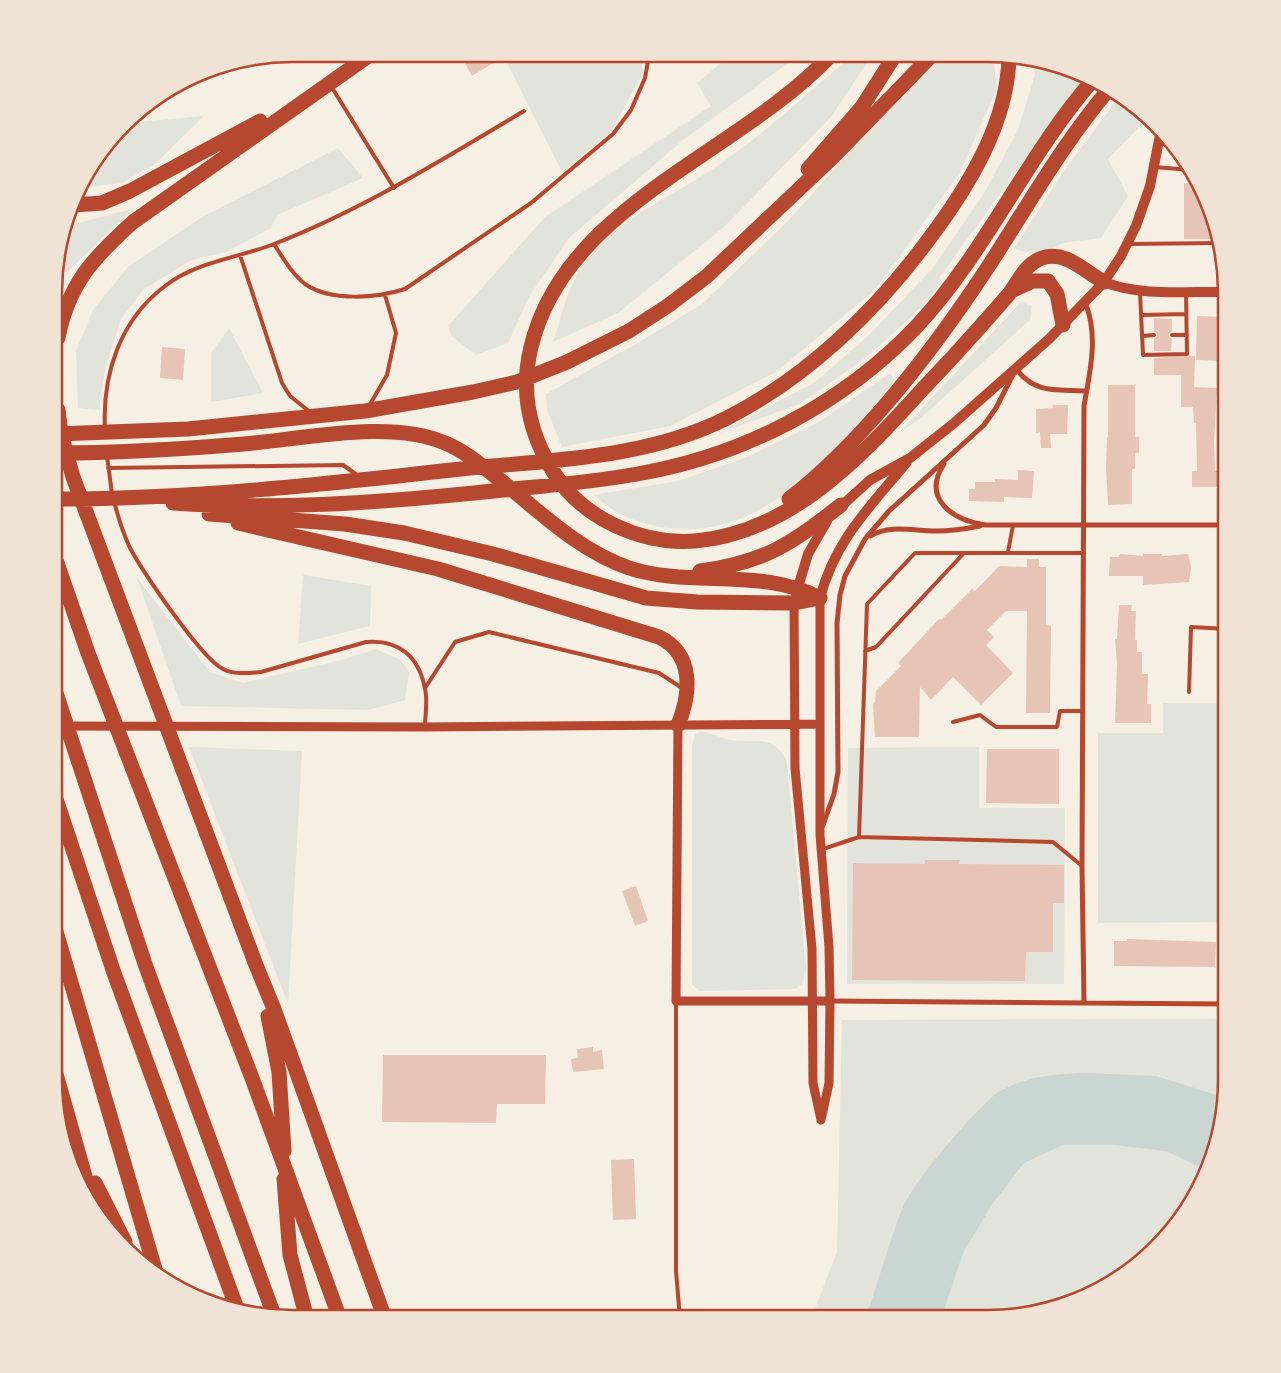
<svg xmlns="http://www.w3.org/2000/svg" width="1281" height="1373" font-family="Karla,sans-serif">
<style>
.green{fill:#e2e4dc}
.water{fill:#c9d6d2}
.building{fill:#e6c5b7}
.lines{fill:none;stroke-linecap:round;stroke-linejoin:round}
.service{stroke:#b5482f;stroke-width:4}
.minor{stroke:#b5482f;stroke-width:5}
.tertiary{stroke:#b5482f;stroke-width:9}
.secondary{stroke:#b5482f;stroke-width:10}
.motorway{stroke:#b5482f;stroke-width:15}
.rim{fill:none;stroke:#b5482f;stroke-width:2.5}
</style>
<rect width="100%" height="100%" fill="#f6efe4"/>
<path class="green" d="M512 54 641 55 643 73 611 132 562 172 505 59Z
M731 55H799L682 141 569 238 530 295 508 343 476 355 451 336 448 326 545 217 711 106 697 83Z
M847 55H872L831 117 724 227 618 313 553 342C562 317 567 287 583 265 617 217 677 195 723 162 765 132 804 97 843 63Z
M944 56H993L997 88 960 172 876 289 776 372 670 426 562 447 547 410 546 394 641 341 702 304 789 220 870 129Z
M1032 60 1084 78 939 278 942 282 922 307 868 356 800 404 717 434 815 382 868 336 932 269 983 195 1018 130 1035 75Z
M1119 97 1145 121 1108 159 1128 196 1101 238 1063 243 1039 255 1014 249 1064 171Z
M204 116 155 164 122 183 81 188 86 174 127 123Z
M338 148 363 178 277 215 271 228 226 252 191 260 144 289 121 319 105 369 99 410 78 408 76 351 93 310 128 267 202 217Z
M135 208 67 272 58 293V247L68 221 79 223Z
M1021 302 1032 306 1030 320 922 417 899 433Z
M229 328 263 393 211 402V353Z
M890 373 896 381C823 461 747 567 624 516 613 511 603 502 593 495L678 481 745 458 819 422Z
M303 575 371 586 370 626 298 644Z
M137 578 210 672 243 683 341 660 376 649 401 660 409 672 405 700 368 710 181 706Z
M1163 703H1221V772H1227V922L1098 923V733H1163Z
M700 732C711 732 720 738 730 740 755 744 775 733 787 762L806 969 802 984 795 989 700 991 692 985V746L695 734Z
M189 747 302 751 288 1004Z
M979 747V808H1065L1064 984H847L848 748Z
M1227 1019V1095L1195 1199 1121 1279 1064 1307 1003 1319H811L837 1252 842 1020Z"/>
<path class="water" d="M1088 1073 1156 1076 1226 1098 1204 1169 1166 1151 1114 1145H1063L1024 1163 993 1203 963 1253 941 1319H865C879 1282 888 1243 903 1207 912 1184 979 1104 1000 1091 1030 1075 1056 1074 1088 1073Z"/>
<path class="building" d="M460 54H491L495 62 472 76Z
M1184 183 1198 184 1214 216 1219 239H1184Z
M1197 316 1227 317 1226 361 1196 360Z
M1154 318 1172 319V331L1168 335 1172 339 1171 351H1154V339L1158 335 1154 331Z
M162 347 185 349 183 380 160 378Z
M1190 356H1195L1194 387 1217 388 1214 442 1215 471H1219V487H1192V471H1197L1196 423H1194L1193 407H1181V375H1154V358Z
M1108 385H1135V437H1139V453H1135V469H1132V504L1108 505 1106 468 1107 437H1108Z
M1053 405H1068L1067 434H1050L1051 448H1041L1040 432 1036 433V409L1053 408Z
M1018 470 1034 471 1032 498 1004 497V502L969 501V489H975V482H995V479L1018 480Z
M1120 554 1143 556V554H1162V556L1188 554 1191 567 1189 582 1143 585V576H1109L1110 557H1119Z
M1027 559H1039V567H1046V625L1051 626 1050 713H1026L1027 611H1006L987 630 994 637 986 645 1013 673 981 705 953 677 931 700 920 687 919 737H875L873 705 875 702 876 691 901 666 898 663 939 619 941 620 972 589 975 591 999 566 1027 567Z
M1119 605H1132L1131 611H1136L1135 640H1137V652H1142V674H1148L1147 704H1151V723H1115L1117 663 1115 639H1117Z
M987 749H1059V804L986 803Z
M925 860H960L959 864 1064 865V903H1053V952H1026L1025 981 852 980 853 863 925 864Z
M636 886 648 921 635 926 622 891Z
M1127 939 1216 942 1215 967 1114 966V941H1127Z
M593 1047V1052L602 1050 604 1069 573 1072 571 1059 578 1058 577 1049Z
M383 1055H546L545 1104H497L496 1123 382 1122Z
M634 1159 636 1219 613 1220 611 1160Z"/>
<g class="lines">
<path class="service" d="M331 86 394 188
M1154 167 1191 170
M274 244C283 258 292 274 305 284 331 302 377 298 405 289L531 203 613 134 631 110 645 78 649 55
M1127 244 1220 243
M240 255 282 383 290 396 310 412
M1140 293 1143 355 1187 354 1186 293
M1142 315 1186 314
M1172 335H1187
M1142 336 1154 335
M369 406 387 375 396 333 385 295
M105 430C102 374 120 320 165 286 195 262 238 258 274 244 362 210 443 159 524 111
M107 456 112 494
M108 468 343 465 357 475
M114 501C118 517 123 533 130 548 143 572 201 658 223 669 234 675 249 673 261 672L366 642C398 639 419 656 425 689 428 700 425 715 425 727
M1008 552 1013 525
M865 651 876 647 964 553
M425 688 455 642 489 632 659 673 682 688
M1189 692 1191 627 1227 629
M953 722 980 715 996 727H1057L1060 711H1083
M859 837 1053 842 1082 866
M823 849 859 837 867 604 915 553H1084
M676 1001V1271L680 1319"/>
<path class="minor" d="M944 464C921 499 953 520 985 525H1227
M870 536C891 524 913 531 936 531 951 531 965 529 980 526
M823 825 834 794 838 772 837 623 840 595 845 576 865 539 889 511 984 425 996 408 1016 369C1037 395 1056 389 1086 391
M830 1001 1227 1004
M1084 1003 1082 866 1084 406C1090 371 1099 336 1085 302"/>
<path class="tertiary" d="M820 598V835L829 947 830 1001 829 1083 821 1120
M794 603 795 768 812 949 813 1083 821 1120
M678 725 676 1001H830
M56 726 425 727 819 724"/>
<path class="secondary" d="M1104 282C1142 297 1187 291 1227 292
M837 510 870 480 910 458 953 424 1049 339 1104 282 1121 256 1136 226 1150 186 1160 135
M796 594 808 554 827 521
M820 598C835 540 870 507 907 462"/>
<path class="motorway" d="M831 55C738 154 565 205 531 347 520 392 530 435 554 473 583 519 642 545 695 541 790 533 860 458 920 392 943 368 966 343 988 318 995 310 1002 302 1009 294 1019 281 1025 264 1042 258 1066 250 1085 272 1104 282
M808 169 862 107 895 55
M74 205 102 203 130 191 260 121
M1011 291 1033 281H1048L1057 294 1063 325
M58 338C68 284 94 257 133 222L371 54
M58 410 61 434 73 477 256 965 274 1009 385 1319
M57 434 188 429 365 411 473 392 517 382 567 362 629 331 669 305 707 276 833 157 931 56
M58 453C120 453 182 449 244 444 303 439 391 419 445 443 465 451 482 466 499 479 539 511 579 551 629 568 691 588 761 567 820 598
M57 499C192 499 327 484 461 469 550 460 646 459 727 418 806 378 877 310 929 239 968 187 1008 123 1009 56
M789 499C867 438 934 349 988 267 1027 207 1063 143 1110 88
M173 503C273 510 374 503 474 493 528 487 583 484 637 474 743 456 843 404 917 326 986 252 1026 157 1092 81
M209 514 345 524 404 533 493 554 646 598 697 602 794 603 820 598
M238 523 438 569 659 637C694 654 691 693 678 725
M57 563 88 653 252 1078 340 1319
M700 571C764 563 791 544 841 505
M56 693 145 964 275 1318
M56 799 114 973 236 1306
M55 928 155 1269
M268 1016 279 1072 284 1151
M54 1067 96 1215
M284 1179 290 1255 307 1319
M95 1183 125 1242"/>
</g>
<path d="M0 0H1281V1373H0ZM293 62H987A231 231 0 0 1 1218 293V1079A231 231 0 0 1 987 1310H293A231 231 0 0 1 62 1079V293A231 231 0 0 1 293 62Z" fill="#f1e2d6" fill-rule="evenodd"/>
<path class="rim" d="M293 62H987A231 231 0 0 1 1218 293V1079A231 231 0 0 1 987 1310H293A231 231 0 0 1 62 1079V293A231 231 0 0 1 293 62Z"/>
</svg>
